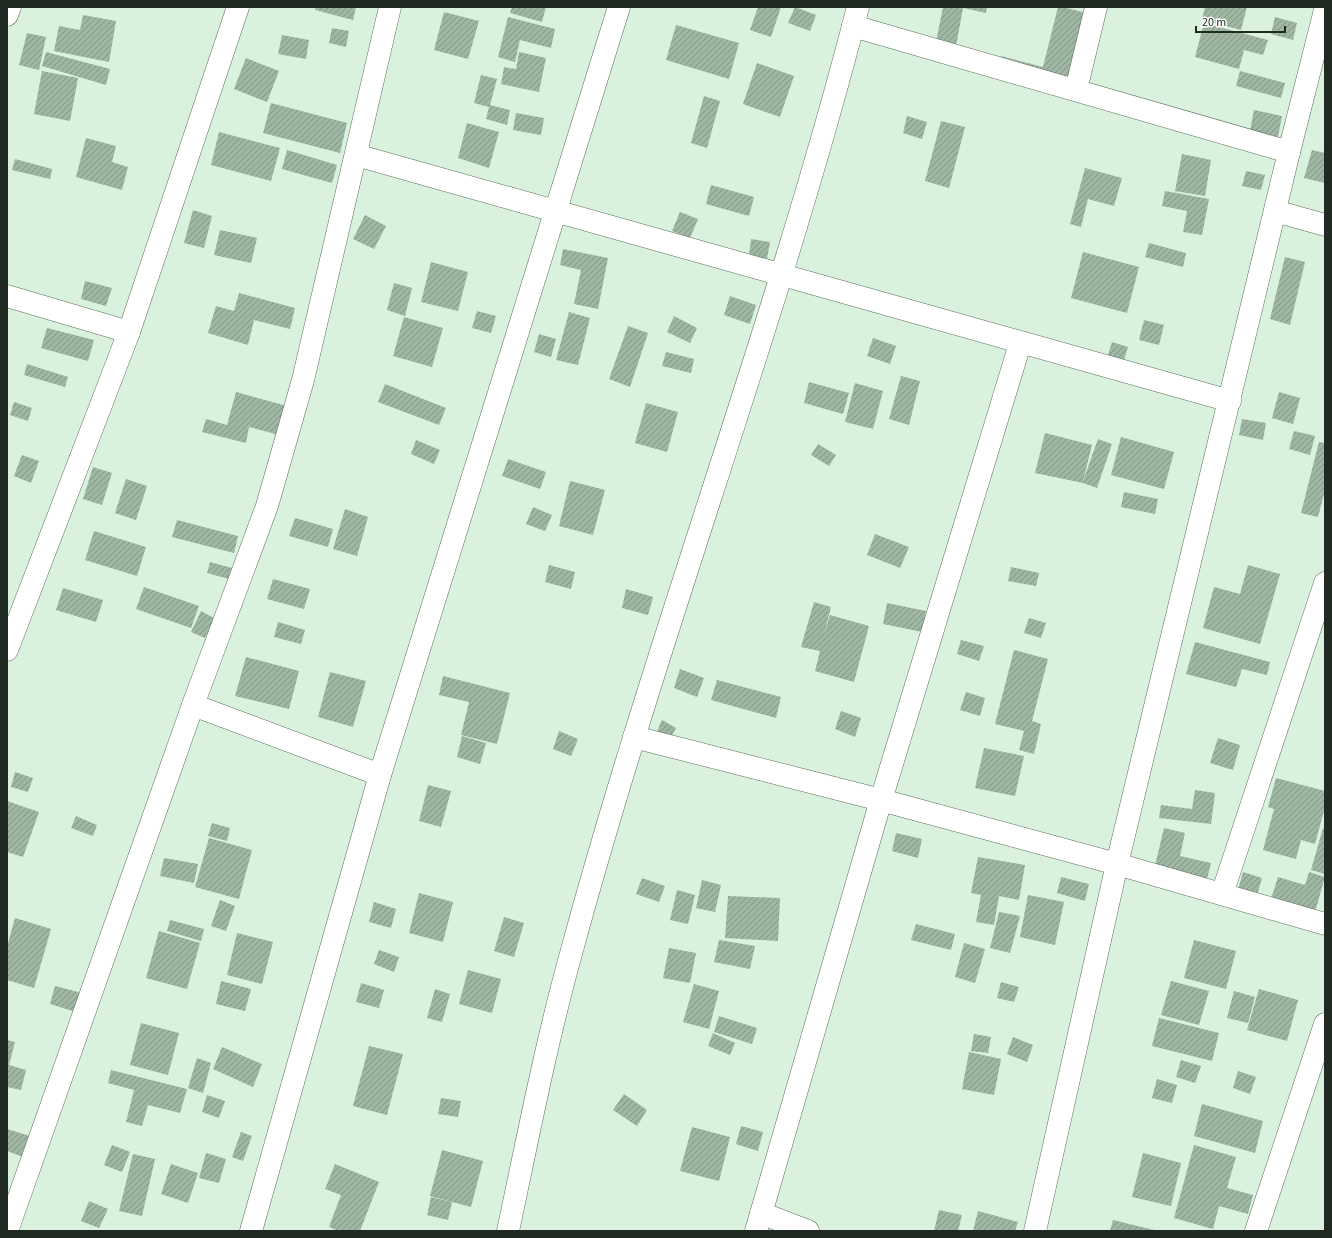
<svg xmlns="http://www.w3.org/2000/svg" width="1332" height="1238" viewBox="0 0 1332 1238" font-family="'Source Sans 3',sans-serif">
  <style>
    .building { fill: url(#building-hatch) }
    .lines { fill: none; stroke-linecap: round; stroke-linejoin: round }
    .minor-casing { stroke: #596e5c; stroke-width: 23 }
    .minor { stroke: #fff; stroke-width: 22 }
  </style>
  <defs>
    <pattern id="building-hatch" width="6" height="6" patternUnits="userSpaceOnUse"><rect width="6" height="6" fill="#9fb7a2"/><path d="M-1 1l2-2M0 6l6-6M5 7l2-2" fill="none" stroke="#819584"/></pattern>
  </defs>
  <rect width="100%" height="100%" fill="#daf2dd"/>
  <g class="building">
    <polygon points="316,7 356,7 353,20 315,10"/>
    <polygon points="512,7 546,7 542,22 510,13"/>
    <polygon points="758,7 781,7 771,37 750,30"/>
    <polygon points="795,7 816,15 810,31 788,23"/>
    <polygon points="943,7 987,7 986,13 963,8 956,46 936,42"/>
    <polygon points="1058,7 1063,7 1086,13 1067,87 998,69 1001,56 1043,67"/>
    <polygon points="1205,7 1247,7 1241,30 1202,20"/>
    <polygon points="444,12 479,21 468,59 434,50"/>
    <polygon points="83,15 116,21 109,62 54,51 59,26 80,30"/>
    <polygon points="508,17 555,29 551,48 520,40 515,62 498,57"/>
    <polygon points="1275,17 1297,23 1293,40 1271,34"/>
    <polygon points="1204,23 1268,40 1263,55 1244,50 1239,69 1195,57"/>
    <polygon points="676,25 739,43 729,79 666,60"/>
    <polygon points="332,28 349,31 346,47 329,43"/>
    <polygon points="27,33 46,37 39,70 19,65"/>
    <polygon points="282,35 309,40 306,59 278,54"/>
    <polygon points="46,52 110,69 106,85 42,66"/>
    <polygon points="519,52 546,58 539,92 501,84 504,67 516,69"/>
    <polygon points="246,58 279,71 267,102 234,89"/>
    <polygon points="757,63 794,76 780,117 743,104"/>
    <polygon points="42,71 78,78 70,121 34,114"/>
    <polygon points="1240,71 1285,83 1281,98 1236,86"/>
    <polygon points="481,75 497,79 490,105 510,110 507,125 486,119 489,107 474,103"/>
    <polygon points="704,96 720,101 707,148 691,143"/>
    <polygon points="271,103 347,123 340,153 263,133"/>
    <polygon points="1254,110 1282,116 1276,147 1248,142"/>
    <polygon points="516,113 544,118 541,135 513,130"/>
    <polygon points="907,116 927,122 922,139 903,133"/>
    <polygon points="941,121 965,127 949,188 925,181"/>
    <polygon points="467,123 499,132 489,168 458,158"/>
    <polygon points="219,132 280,148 271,181 211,165"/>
    <polygon points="86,138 116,146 112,162 128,167 122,190 76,177"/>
    <polygon points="287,150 337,165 332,183 282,169"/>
    <polygon points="1312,150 1325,153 1325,183 1304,178"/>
    <polygon points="1182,154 1211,160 1205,196 1175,191"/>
    <polygon points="15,159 52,169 50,179 12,170"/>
    <polygon points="1085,168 1122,178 1114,206 1088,199 1081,227 1070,224"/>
    <polygon points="1246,171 1265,175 1261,190 1242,186"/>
    <polygon points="711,185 754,197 749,216 706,204"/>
    <polygon points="1165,191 1209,199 1202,235 1183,232 1187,211 1162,206"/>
    <polygon points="193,210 212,216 204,248 184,243"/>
    <polygon points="680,212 698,219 690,238 672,231"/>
    <polygon points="365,215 386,226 374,249 353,239"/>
    <polygon points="220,230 257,238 251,263 214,255"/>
    <polygon points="751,239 770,242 767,259 749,256"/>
    <polygon points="1149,243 1186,253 1183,267 1145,257"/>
    <polygon points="563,249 608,258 598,309 574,304 581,270 560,265"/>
    <polygon points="1083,252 1139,267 1127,313 1071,298"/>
    <polygon points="1285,257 1305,262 1290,325 1270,319"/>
    <polygon points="431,262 468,272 458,311 421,302"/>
    <polygon points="85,281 112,288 106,306 81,299"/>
    <polygon points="394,283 412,288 405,316 387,310"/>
    <polygon points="239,293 295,308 290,329 254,320 248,345 208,333 216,306 234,311"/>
    <polygon points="730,296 756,305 750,324 724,315"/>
    <polygon points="477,311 496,316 491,333 472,328"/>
    <polygon points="569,312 590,318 578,365 556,360"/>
    <polygon points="674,316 697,328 690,343 667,332"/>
    <polygon points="404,317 443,328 432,367 393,356"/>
    <polygon points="1144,320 1164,325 1159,345 1139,340"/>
    <polygon points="628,326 648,333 630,387 609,379"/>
    <polygon points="47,328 94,340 88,361 41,348"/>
    <polygon points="539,334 556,339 551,357 534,352"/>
    <polygon points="873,338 896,346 890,364 867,356"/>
    <polygon points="1112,342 1128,347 1122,366 1106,361"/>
    <polygon points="666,352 694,359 691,373 662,366"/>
    <polygon points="27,364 68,377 65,387 24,375"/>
    <polygon points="901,376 920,381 909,425 889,419"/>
    <polygon points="809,382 849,393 843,414 804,403"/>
    <polygon points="855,383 883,391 873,429 845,422"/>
    <polygon points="385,384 446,408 439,425 378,402"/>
    <polygon points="236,392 287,406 279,435 249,427 246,443 202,432 206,419 227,425"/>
    <polygon points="1279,392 1300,398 1293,424 1272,418"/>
    <polygon points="14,402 32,408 28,421 10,415"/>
    <polygon points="646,403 678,412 667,452 635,443"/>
    <polygon points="1242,419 1266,423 1263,440 1239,435"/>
    <polygon points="1294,431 1315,436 1310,455 1289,449"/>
    <polygon points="1045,433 1092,445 1083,481 1098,439 1112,444 1097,488 1083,483 1035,473"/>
    <polygon points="1121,437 1174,452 1164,489 1111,475"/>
    <polygon points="416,440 440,450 434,464 411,454"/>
    <polygon points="1319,442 1325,443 1325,490 1318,517 1301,513"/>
    <polygon points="818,444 836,455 829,466 811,455"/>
    <polygon points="22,455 39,461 31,483 14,476"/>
    <polygon points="508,459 546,472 540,489 502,476"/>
    <polygon points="93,467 112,473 102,505 83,499"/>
    <polygon points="126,479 147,486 136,520 115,513"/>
    <polygon points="570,481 605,490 593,535 559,526"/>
    <polygon points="1124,492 1158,499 1155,514 1121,507"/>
    <polygon points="533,507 552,515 545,531 526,524"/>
    <polygon points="345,509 368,517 357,556 333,549"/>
    <polygon points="295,518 333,529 328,547 289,536"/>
    <polygon points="177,520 238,536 234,553 172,537"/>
    <polygon points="94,531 146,547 137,576 85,560"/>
    <polygon points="875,534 909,547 900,568 867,555"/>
    <polygon points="210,562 232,568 229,579 207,573"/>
    <polygon points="549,565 575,572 571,589 545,582"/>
    <polygon points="1248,565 1280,574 1260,644 1203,628 1214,587 1240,594"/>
    <polygon points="1011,567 1039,573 1036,586 1008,581"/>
    <polygon points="273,579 310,589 304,609 267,599"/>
    <polygon points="144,587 199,606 191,628 136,609"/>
    <polygon points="63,588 103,600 96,622 56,610"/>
    <polygon points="626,589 653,597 648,615 622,608"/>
    <polygon points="814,602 831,607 824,635 830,615 869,626 854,682 815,671 820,651 801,647"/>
    <polygon points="887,603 926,611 922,632 883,624"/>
    <polygon points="201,611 214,618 205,638 191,632"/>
    <polygon points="1029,618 1046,623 1041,638 1024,633"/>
    <polygon points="278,622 305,630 301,644 274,637"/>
    <polygon points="961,640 984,646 979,661 957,654"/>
    <polygon points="1195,642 1270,662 1267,675 1242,669 1236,687 1186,674"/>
    <polygon points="1014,650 1048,659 1032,721 1041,724 1034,754 1019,750 1024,731 995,724"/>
    <polygon points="246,657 299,671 289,709 235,696"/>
    <polygon points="680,669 704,678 697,697 674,688"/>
    <polygon points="330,672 366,681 353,727 318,717"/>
    <polygon points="443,676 510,693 497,744 461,735 469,702 439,695"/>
    <polygon points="717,680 781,697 776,718 711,700"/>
    <polygon points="966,692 985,698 980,716 960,710"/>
    <polygon points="841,711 861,718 855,737 835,729"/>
    <polygon points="662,720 676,728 668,743 655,736"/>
    <polygon points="559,731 578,739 571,756 553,749"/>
    <polygon points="462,736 486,743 480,764 457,757"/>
    <polygon points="1218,738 1240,745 1233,770 1210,763"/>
    <polygon points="984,748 1024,756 1015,796 975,788"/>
    <polygon points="15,772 33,778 28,792 11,787"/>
    <polygon points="1276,778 1325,791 1325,807 1315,844 1301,840 1296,859 1263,850 1274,809 1268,807"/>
    <polygon points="428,785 451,791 441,827 419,821"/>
    <polygon points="1195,790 1215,793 1211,824 1159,818 1161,805 1192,809"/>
    <polygon points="7,801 39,812 23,857 7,852"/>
    <polygon points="76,816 97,825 93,836 71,828"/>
    <polygon points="212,823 230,828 227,841 208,836"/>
    <polygon points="1164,828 1185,833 1180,856 1211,863 1207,879 1155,866"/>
    <polygon points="1323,828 1325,829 1325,874 1311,870"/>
    <polygon points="896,833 922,839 918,858 892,851"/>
    <polygon points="209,838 252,850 239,899 195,887"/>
    <polygon points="978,857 1025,865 1019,900 999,896 994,925 976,922 981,895 971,893"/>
    <polygon points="164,858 198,864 194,883 160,876"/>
    <polygon points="1243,872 1262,878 1257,895 1238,890"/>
    <polygon points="1309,872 1325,877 1315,912 1271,899 1278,877 1305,885"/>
    <polygon points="1061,877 1089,884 1085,901 1057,893"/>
    <polygon points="642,878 665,886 659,902 636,894"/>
    <polygon points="702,880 721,885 715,912 696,908"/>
    <polygon points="677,890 695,895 688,924 670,920"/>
    <polygon points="419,893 453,902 443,942 409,933"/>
    <polygon points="1028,895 1064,902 1055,945 1020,937"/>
    <polygon points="728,896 780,898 778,941 725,938"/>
    <polygon points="220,900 235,906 226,931 211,926"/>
    <polygon points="374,902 396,909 391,928 369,922"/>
    <polygon points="999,912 1020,916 1010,953 990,948"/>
    <polygon points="504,917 524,923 514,957 494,951"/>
    <polygon points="15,918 51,929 34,988 7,980 7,947"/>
    <polygon points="170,920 204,929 201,941 167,931"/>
    <polygon points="916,924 955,934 951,950 911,940"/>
    <polygon points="159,931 200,943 187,989 146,978"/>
    <polygon points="237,933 273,942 262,984 227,975"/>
    <polygon points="719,940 755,946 750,969 714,962"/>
    <polygon points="1194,940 1236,951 1226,989 1184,978"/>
    <polygon points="964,943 985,949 975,983 955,977"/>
    <polygon points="669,948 696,953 690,983 663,978"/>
    <polygon points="379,950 399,957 394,972 374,964"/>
    <polygon points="468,970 501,979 492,1013 459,1004"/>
    <polygon points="221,981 251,989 245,1011 216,1004"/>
    <polygon points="1171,981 1209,991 1199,1025 1161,1015"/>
    <polygon points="1001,982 1019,987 1014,1002 997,998"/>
    <polygon points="361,983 384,990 379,1008 356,1002"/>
    <polygon points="694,984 719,991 709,1029 683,1022"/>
    <polygon points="55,986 82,993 76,1012 50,1004"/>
    <polygon points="435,989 450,994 442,1022 427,1018"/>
    <polygon points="1259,989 1298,1000 1287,1041 1247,1030"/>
    <polygon points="1234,991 1255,997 1248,1023 1227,1018"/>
    <polygon points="719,1016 757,1028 752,1044 714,1032"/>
    <polygon points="1159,1018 1219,1033 1212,1061 1152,1046"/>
    <polygon points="141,1023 179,1033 168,1075 130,1065"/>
    <polygon points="713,1033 735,1043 730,1055 708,1046"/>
    <polygon points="974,1034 991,1037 988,1053 971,1051"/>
    <polygon points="1013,1037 1033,1045 1027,1062 1007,1054"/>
    <polygon points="7,1040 15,1042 9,1065 26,1070 21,1090 7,1087"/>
    <polygon points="369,1046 403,1054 387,1115 353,1106"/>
    <polygon points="222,1047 262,1064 253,1087 213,1069"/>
    <polygon points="969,1052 1001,1059 994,1095 962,1089"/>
    <polygon points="197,1058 211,1063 203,1093 188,1088"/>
    <polygon points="1181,1060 1201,1066 1195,1083 1176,1077"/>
    <polygon points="111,1070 187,1089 180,1113 148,1105 142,1126 126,1122 134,1090 108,1083"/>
    <polygon points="1238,1071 1256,1077 1250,1094 1233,1088"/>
    <polygon points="1157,1079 1177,1085 1172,1103 1152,1098"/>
    <polygon points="624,1094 647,1110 637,1126 613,1110"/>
    <polygon points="207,1095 225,1101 219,1118 202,1112"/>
    <polygon points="441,1098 461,1101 458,1117 438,1114"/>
    <polygon points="1202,1104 1263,1121 1255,1153 1194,1136"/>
    <polygon points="741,1126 763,1132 758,1151 736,1144"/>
    <polygon points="692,1127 730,1137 719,1181 680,1171"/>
    <polygon points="7,1129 30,1136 23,1157 7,1151"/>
    <polygon points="241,1132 252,1136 243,1161 232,1157"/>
    <polygon points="112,1145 130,1152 122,1172 104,1165"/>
    <polygon points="1194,1145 1236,1157 1227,1188 1253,1195 1248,1214 1219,1206 1213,1229 1174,1218"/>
    <polygon points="442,1150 483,1161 471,1207 430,1196"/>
    <polygon points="206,1153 226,1159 219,1183 199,1178"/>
    <polygon points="1143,1153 1181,1163 1171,1206 1132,1197"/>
    <polygon points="133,1154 155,1159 142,1216 119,1211"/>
    <polygon points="171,1164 198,1173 188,1203 161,1194"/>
    <polygon points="335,1164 379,1182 360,1231 338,1231 329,1227 341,1195 325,1189"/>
    <polygon points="431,1197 452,1202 448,1220 427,1215"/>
    <polygon points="89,1201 108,1209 99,1228 81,1221"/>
    <polygon points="939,1210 962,1215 958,1231 934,1231"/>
    <polygon points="978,1211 1018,1222 1015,1231 973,1231"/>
    <polygon points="1113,1220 1154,1230 1154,1231 1110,1231"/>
  </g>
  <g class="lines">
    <defs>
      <g id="minor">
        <polyline points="7,15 10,7"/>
        <polyline points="853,26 1289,152"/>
        <polyline points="1076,90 1096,7"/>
        <path d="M356 155C648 235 938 321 1230 401"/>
        <polyline points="1275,211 1325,225"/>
        <polyline points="7,296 129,332"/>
        <polyline points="7,650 129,332 238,7"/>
        <polyline points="193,705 380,775"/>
        <polyline points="634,737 881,800 1117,864 1325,924"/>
        <polyline points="1222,894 1325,583"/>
        <polyline points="761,1213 808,1231"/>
        <polyline points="7,1231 193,705 267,506 303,380 390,7"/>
        <polyline points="251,1231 380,775 619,7"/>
        <path d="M508 1231C528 1137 546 1043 572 950 658 633 776 325 858 7"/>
        <polyline points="756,1231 881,800 1020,344"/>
        <polyline points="1035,1231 1117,864 1289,152 1325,10"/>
        <polyline points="1256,1231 1325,1024"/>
      </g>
    </defs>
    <use href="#minor" class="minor-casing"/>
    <use href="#minor" class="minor"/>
  </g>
  <rect width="1332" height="1238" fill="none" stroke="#212a22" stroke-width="16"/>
  <path d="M1196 26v6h89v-6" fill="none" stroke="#212a22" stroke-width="2"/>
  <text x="1202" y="26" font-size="12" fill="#212a22" stroke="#ffffff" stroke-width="3" paint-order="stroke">20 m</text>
</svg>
